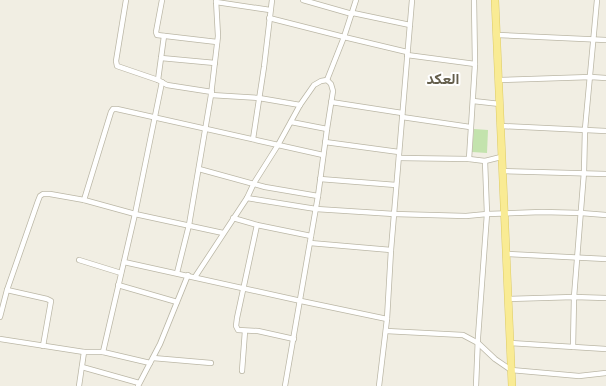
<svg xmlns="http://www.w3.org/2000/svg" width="606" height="386" viewBox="0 0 606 386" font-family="'Source Sans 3',Vazirmatn,sans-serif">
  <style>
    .green { fill: #c3e3ad }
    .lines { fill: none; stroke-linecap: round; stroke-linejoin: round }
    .minor-casing { stroke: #bbb7a6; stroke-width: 6 }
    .primary-casing { stroke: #ddcb65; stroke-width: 8 }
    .minor { stroke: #fff; stroke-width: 4.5 }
    .primary { stroke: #f9eb94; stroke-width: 7 }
    .labels { text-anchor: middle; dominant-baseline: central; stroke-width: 4; stroke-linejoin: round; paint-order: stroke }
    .district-label { font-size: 15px; font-weight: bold; fill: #645e4b; stroke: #fff }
  </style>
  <rect width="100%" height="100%" fill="#f1eee3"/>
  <polygon class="green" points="474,129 488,130 487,153 472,152"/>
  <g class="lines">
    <defs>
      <g id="minor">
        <polyline points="126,0 116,61 117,66 158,80 167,85 212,92"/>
        <polyline points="162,0 156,32 157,35 217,42"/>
        <polyline points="303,0 352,14"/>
        <polyline points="216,2 270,10"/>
        <polyline points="353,13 410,25"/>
        <polyline points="269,18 344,37 407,52"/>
        <polyline points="497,35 606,40"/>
        <polyline points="407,55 475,64"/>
        <polyline points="161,58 215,63"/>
        <polyline points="158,80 164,36"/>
        <polyline points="327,80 344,37 356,0"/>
        <polyline points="499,80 591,77 606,78"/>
        <polyline points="211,95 259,98 300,105"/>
        <polyline points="473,101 500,104"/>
        <polyline points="331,102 402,113"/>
        <polyline points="402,117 470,127"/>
        <polyline points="291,122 327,129"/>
        <polyline points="501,126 606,131"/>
        <polyline points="253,139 264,67 272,0"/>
        <polyline points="325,142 399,152"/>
        <polyline points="399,158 469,159 485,161 501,157"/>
        <polyline points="469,159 475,64 474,0"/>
        <polyline points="199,169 265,187 318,196"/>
        <polyline points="502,171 606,174"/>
        <polyline points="320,179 396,185"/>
        <polyline points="247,198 316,209 394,214 466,216 487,214 542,212 581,213 606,215"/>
        <polyline points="84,200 111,112 113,109 117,109 323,155"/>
        <polyline points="233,218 257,225 311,236"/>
        <polyline points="257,225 237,318 236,326 238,330 258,331 294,339"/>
        <polyline points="310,243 391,250"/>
        <polyline points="506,254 606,259"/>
        <polyline points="79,260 121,273"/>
        <polyline points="124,262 301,301 387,319"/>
        <polyline points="177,273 189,225 211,95 218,36 216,0"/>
        <polyline points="195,277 247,198 254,183 278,145 300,105 314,85 321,81 327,80"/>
        <polyline points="118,285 177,302"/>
        <polyline points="7,290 47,299 51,301 43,346"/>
        <polyline points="508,299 574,297 606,298"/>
        <polyline points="0,317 7,290 38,201 40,196 43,194 50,194 84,200 135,214 223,233"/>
        <polyline points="386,331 463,335 478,343 495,359 511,370 579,376 606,373"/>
        <polyline points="0,339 84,352 103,352 150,363"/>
        <polyline points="510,343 606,349"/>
        <polyline points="573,347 574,297 584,172 585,129 597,0"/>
        <polyline points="103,352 135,214 162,82"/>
        <polyline points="153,358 211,363"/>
        <polyline points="82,367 139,383"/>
        <polyline points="242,371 245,331"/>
        <polyline points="79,386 84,352"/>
        <polyline points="138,386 160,344 188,275"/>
        <polyline points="285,386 318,196 327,129 333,91 331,84 327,80"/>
        <polyline points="379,386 387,319 391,250 412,0"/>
        <polyline points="476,386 478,337 487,214 485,161"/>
      </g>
      <polyline id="primary" points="495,0 512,386"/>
    </defs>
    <use href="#minor" class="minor-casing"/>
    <use href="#primary" class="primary-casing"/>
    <use href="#minor" class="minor"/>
    <use href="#primary" class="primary"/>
  </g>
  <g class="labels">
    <g class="district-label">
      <text x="443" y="79">العكد</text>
    </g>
  </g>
</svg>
